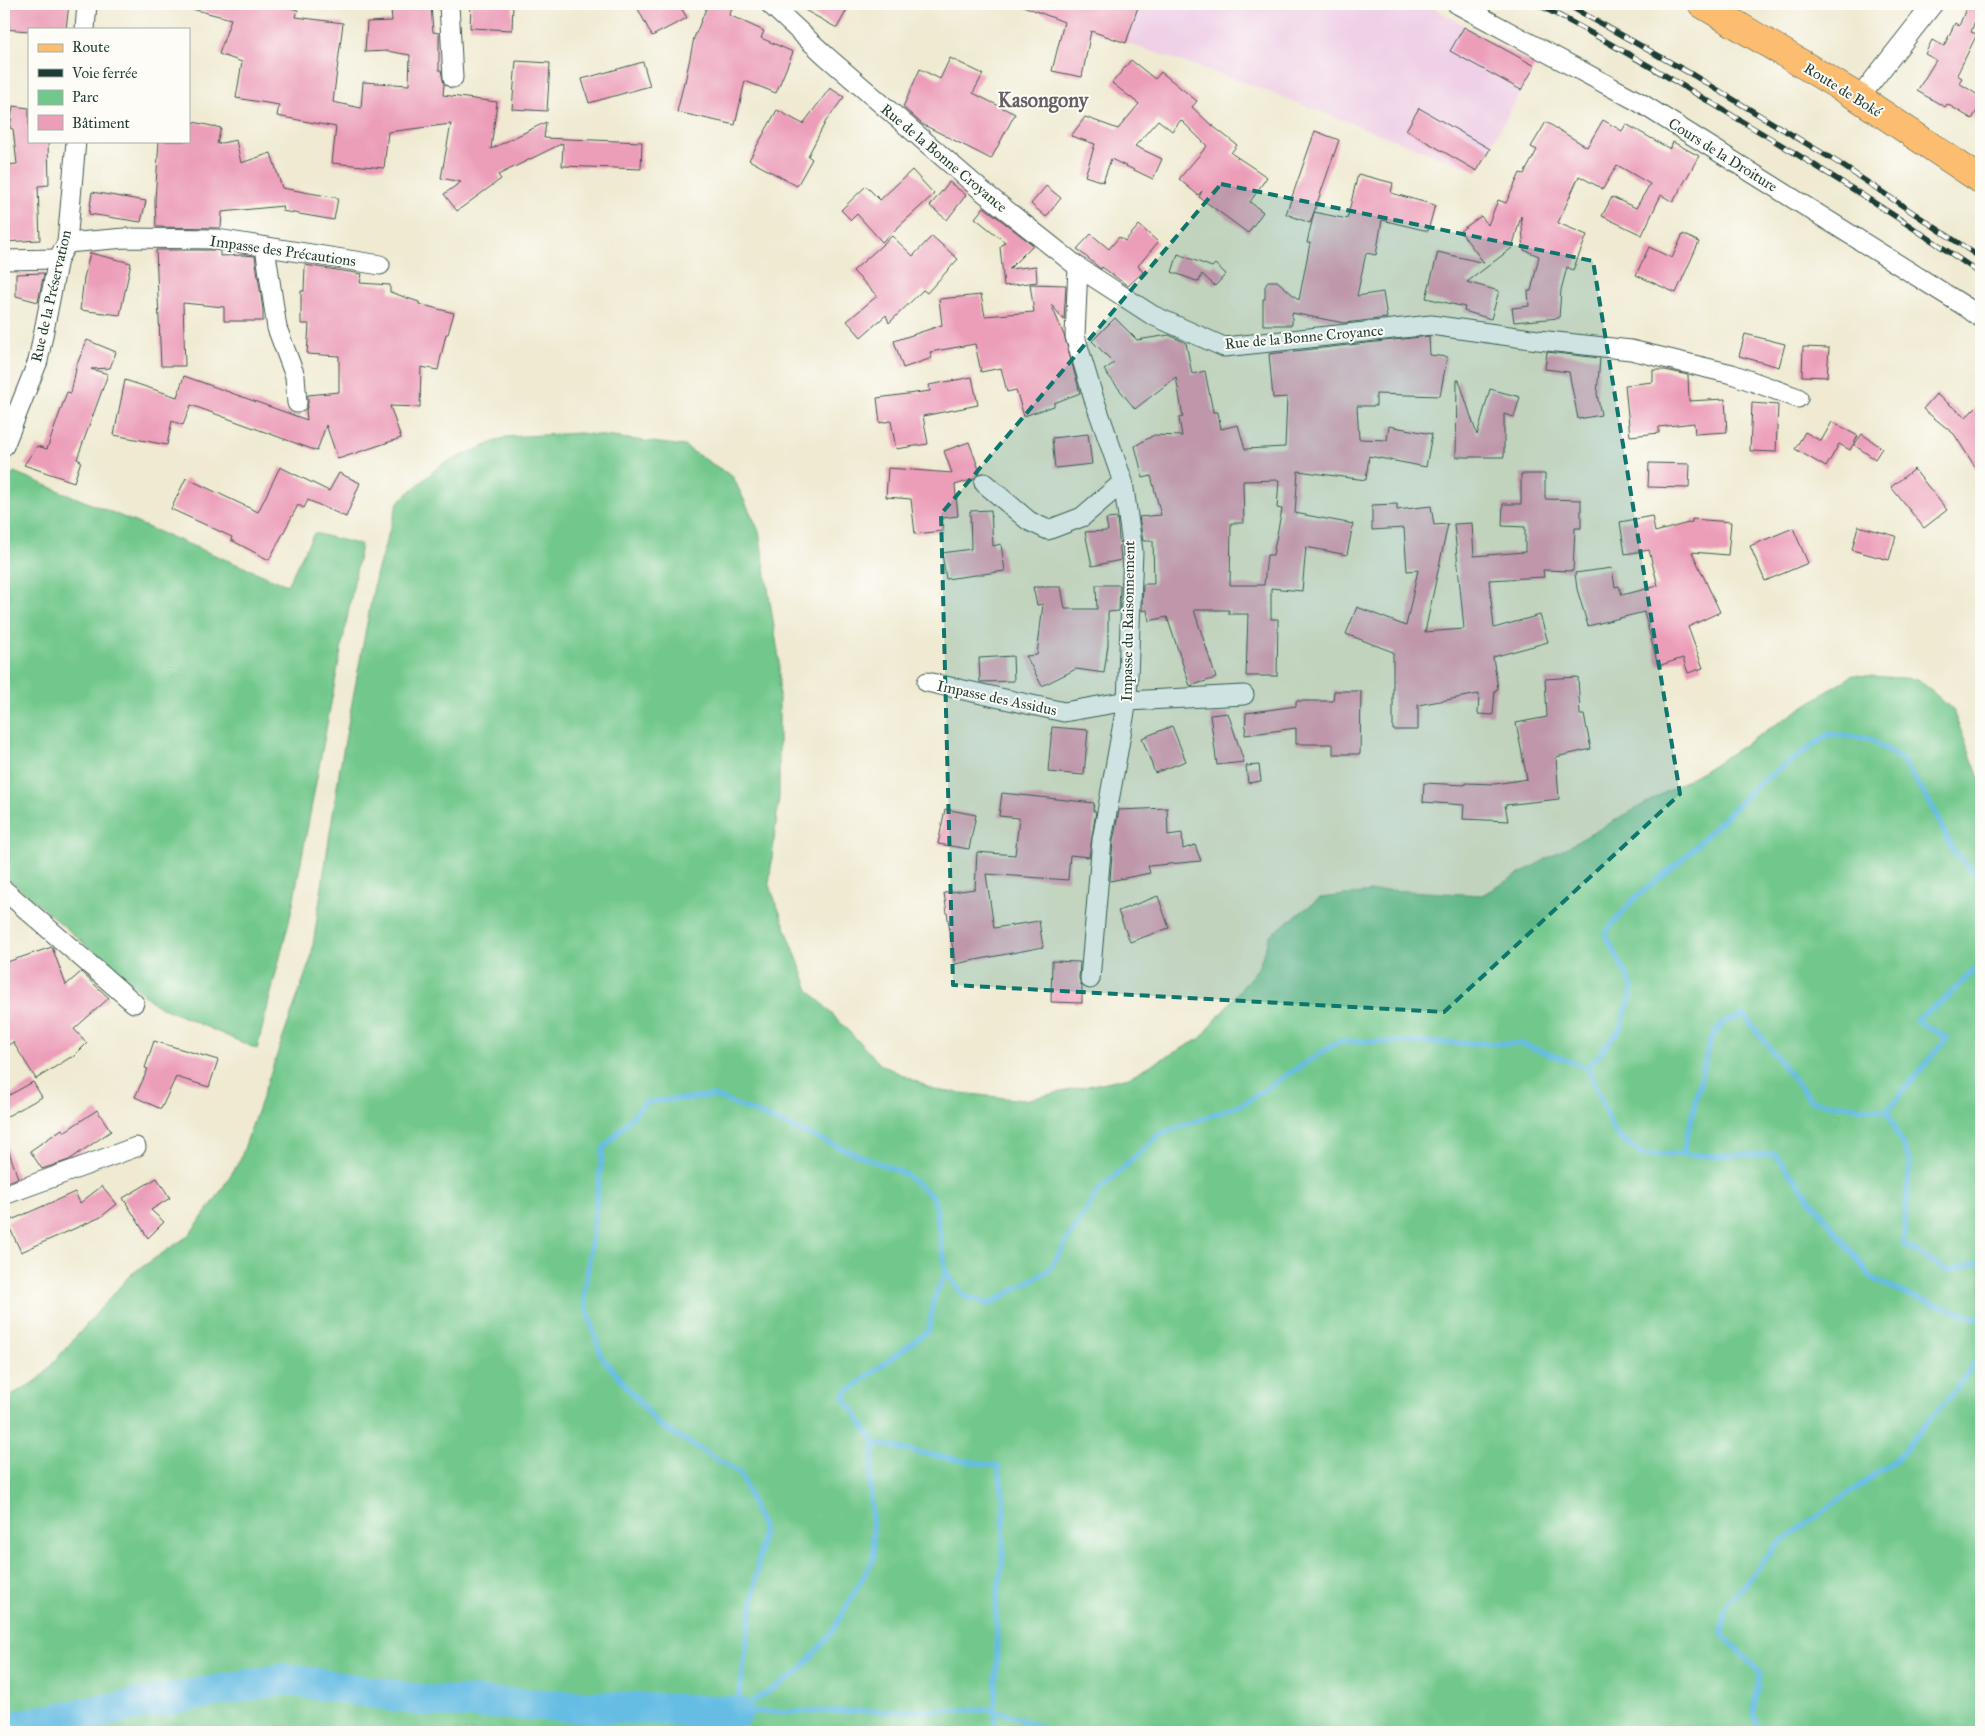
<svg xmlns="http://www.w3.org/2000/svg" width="1985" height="1736" viewBox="0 0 1985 1736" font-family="'IM FELL Great Primer',serif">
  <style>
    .built { fill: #efd0e6 }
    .green { fill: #72c88c; stroke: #488260 }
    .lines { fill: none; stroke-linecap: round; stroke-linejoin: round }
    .stream { stroke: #66bde3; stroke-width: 5.5 }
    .river { stroke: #66bde3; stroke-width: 32 }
    .building { fill: #ec9eb9; fill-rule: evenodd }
    .street-casing { stroke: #3e574c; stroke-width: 21 }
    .primary-casing { stroke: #3e574c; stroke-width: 29 }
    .street { stroke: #fff; stroke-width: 19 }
    .primary { stroke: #fcbd6f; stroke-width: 28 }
    .rail-casing { stroke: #1f3d34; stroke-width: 5.5 }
    .rail { stroke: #fdfcf7; stroke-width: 4; stroke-dasharray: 11; stroke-linecap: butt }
    .marked { fill: #0f766e; fill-opacity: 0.2; stroke: #0f766e; stroke-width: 4; stroke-dasharray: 10 6; stroke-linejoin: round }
    .labels { text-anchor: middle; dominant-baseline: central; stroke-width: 4; stroke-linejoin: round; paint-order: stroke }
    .street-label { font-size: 15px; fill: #1f3d34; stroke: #fdfcf7 }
    .district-label { font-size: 20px; font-weight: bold; fill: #675f63; stroke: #fdfcf7 }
  </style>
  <rect width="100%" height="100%" fill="#fdfcf7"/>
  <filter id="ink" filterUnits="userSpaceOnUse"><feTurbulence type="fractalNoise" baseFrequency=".02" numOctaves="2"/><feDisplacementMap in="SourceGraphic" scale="10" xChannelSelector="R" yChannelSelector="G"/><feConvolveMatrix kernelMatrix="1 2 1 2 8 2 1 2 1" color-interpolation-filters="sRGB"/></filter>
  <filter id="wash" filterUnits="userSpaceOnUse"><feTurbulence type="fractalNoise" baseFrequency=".0096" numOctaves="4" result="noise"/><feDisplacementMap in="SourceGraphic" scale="20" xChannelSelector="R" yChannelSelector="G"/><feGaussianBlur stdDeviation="1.12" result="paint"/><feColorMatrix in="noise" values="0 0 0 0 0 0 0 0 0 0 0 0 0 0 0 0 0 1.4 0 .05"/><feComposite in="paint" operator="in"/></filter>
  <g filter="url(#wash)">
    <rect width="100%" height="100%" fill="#efead1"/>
    <polygon class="built" points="1015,4 1427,4 1535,66 1477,171 1243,82 1126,43"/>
    <g class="green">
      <polygon points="580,433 684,446 733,477 759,531 779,659 779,797 769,884 809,990 880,1064 934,1090 1024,1100 1129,1077 1201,1038 1258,968 1270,935 1320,898 1388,890 1482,895 1710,767 1853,675 1918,679 1953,710 1981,783 1981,1732 4,1732 4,1399 38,1380 130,1275 188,1236 215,1200 240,1160 311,958 340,767 376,575 398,502 442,464 506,437"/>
      <polygon points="14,472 287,585 314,533 361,545 292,909 257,1049 156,1005 4,875 4,484"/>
    </g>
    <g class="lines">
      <g class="stream">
        <polyline points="1588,1068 1621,1028 1633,988 1605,933 1635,898 1683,859 1756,786 1829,734 1870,739 1902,760 1932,806 1953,851 1981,879"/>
        <polyline points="1887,1111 1947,1038 1916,1020 1943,1001 1981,963"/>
        <polyline points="1683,1154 1711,1156 1775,1154 1872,1278 1903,1293 1981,1320"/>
        <polyline points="875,1443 941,1457 998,1466 1004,1500 1003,1557 996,1606 997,1649 994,1732"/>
        <polyline points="737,1712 763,1530 740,1473 658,1424 601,1356 584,1298 603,1149 646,1102 715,1096 905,1174 934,1198 946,1272 964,1296 990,1304 1049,1270 1098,1191 1160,1134 1243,1104 1339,1041 1521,1044 1588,1068 1614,1132 1643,1155 1683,1154 1710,1040 1724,1022 1744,1015 1811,1101 1887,1111 1910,1161 1903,1244 1948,1271 1981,1261"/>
        <polyline points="737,1712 797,1673 831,1634 874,1558 870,1479 875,1443 843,1395 929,1330 933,1301 946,1272"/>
        <polyline points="739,1712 996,1710 1055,1732"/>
        <polyline points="1759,1732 1753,1713 1760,1672 1723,1635 1725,1607 1780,1542 1896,1460 1968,1374 1981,1353"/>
      </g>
      <polyline class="river" points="4,1728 284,1679 428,1701 737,1712"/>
    </g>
    <g id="blocks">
      <g class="building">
        <polygon points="4,4 69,4 66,29 29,29 29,31 4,29"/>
        <polygon points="193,4 276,4 298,10 296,17 343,23 333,102 361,108 363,82 409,85 410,55 387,51 365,52 367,22 392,21 391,8 431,5 433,32 439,33 439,70 441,70 444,84 443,95 497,102 491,149 546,122 544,138 642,142 641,169 562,166 563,143 498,175 501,179 457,211 444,194 461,182 441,178 451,124 388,132 384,168 332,163 336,127 277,116 279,105 236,98 242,62 219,54 231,19 192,9"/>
        <polygon points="471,4 513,4 512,30 470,28"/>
        <polygon points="648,4 679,4 687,18 652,36 638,9"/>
        <polygon points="708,4 734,4 729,15 764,31 761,38 793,52 776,93 745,81 735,125 677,112 684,82 685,82 694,38"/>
        <polygon points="794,4 850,4 837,28"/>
        <polygon points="1018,4 1139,4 1126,43 1091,31 1082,77 1052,71 1064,22"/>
        <polygon points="1968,4 1981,4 1971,32 1977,34 1957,75 1962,78 1959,83 1981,97 1981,104 1972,119 1947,104 1945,107 1917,91 1936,60 1925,54 1932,40 1944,46 1955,23 1959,26"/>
        <polygon points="1464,27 1535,66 1521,90 1450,51"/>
        <polygon points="950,58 983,74 973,93 1015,114 991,159 922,124 903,107 920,69 940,79"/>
        <polygon points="1131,60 1155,79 1161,72 1197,101 1192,107 1209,123 1237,145 1231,153 1267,177 1250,202 1263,212 1248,233 1199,197 1202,191 1198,195 1179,179 1207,146 1181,120 1172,131 1158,120 1135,146 1162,159 1153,179 1111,159 1103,182 1085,176 1095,144 1071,136 1085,117 1118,129 1139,104 1112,83"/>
        <polygon points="516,61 550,63 547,111 512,109"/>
        <polygon points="643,62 650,86 589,103 582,79"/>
        <polygon points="830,88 844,97 826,121 808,156 812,159 797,186 749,160 777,110 803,124"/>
        <polygon points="13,106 29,108 29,141 48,141 49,185 38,186 40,240 4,242 4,165 17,164 13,129 10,128"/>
        <polygon points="1419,108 1490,149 1477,171 1406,130"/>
        <polygon points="1603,120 1622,131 1626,124 1670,149 1673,142 1699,156 1673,202 1661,195 1642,235 1602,216 1612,197 1636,208 1650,184 1617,165 1603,189 1579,176 1558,223 1587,235 1573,270 1567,267 1561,290 1559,318 1514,322 1512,308 1529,306 1528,291 1531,291 1539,256 1524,250 1521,216 1512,248 1467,282 1499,291 1491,319 1464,311 1465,307 1426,298 1438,252 1484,263 1460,231 1481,216 1488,225 1498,200 1506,203 1520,173 1524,174 1537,150 1531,147 1546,122 1587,147"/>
        <polygon points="189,121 221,128 217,144 236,140 241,163 271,153 282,188 338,198 334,220 282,211 283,206 222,212 221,228 156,227 155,200 159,141 189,141"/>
        <polygon points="1315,131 1339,140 1314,212 1347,219 1358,174 1393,183 1391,193 1435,205 1428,231 1382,220 1376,255 1366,253 1357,296 1383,292 1387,318 1344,323 1292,313 1292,325 1263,325 1263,299 1265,299 1265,287 1268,281 1277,281 1299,300 1310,243 1307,243 1314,212 1310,223 1286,214"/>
        <polygon points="912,170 934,194 882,242 857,214 851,220 841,210 866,186 880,200"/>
        <polygon points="949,182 966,195 947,220 930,206"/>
        <polygon points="1046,186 1061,198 1046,217 1031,204"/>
        <polygon points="92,192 146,201 141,222 89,214"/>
        <polygon points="984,207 1033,245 1009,269 1036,266 1037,282 1004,286 1000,247 1005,242 975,218"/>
        <polygon points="1139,225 1158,242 1138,266 1143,272 1128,286 1102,267 1101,269 1096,265 1077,249 1091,234 1109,249 1119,237 1125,241"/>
        <polygon points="1683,234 1699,242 1676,293 1636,275 1649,247 1672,258"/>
        <polygon points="892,236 913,256 932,236 958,259 927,293 923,290 889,323 886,315 861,337 847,321 877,296 853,271"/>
        <polygon points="156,250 216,250 220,251 220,256 243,255 255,256 263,310 263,321 224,321 224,307 183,303 185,366 161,366"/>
        <polygon points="90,253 131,263 120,315 80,310 84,278"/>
        <polygon points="1178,254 1212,267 1215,264 1226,274 1215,286 1202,274 1199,282 1172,272"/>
        <polygon points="305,265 362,274 360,283 390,285 390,292 419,302 419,304 454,313 448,334 446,334 438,370 421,367 420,407 390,406 401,438 338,459 326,425 317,451 191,405 183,425 172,421 167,445 114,435 125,380 177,397 184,376 307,420 306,410 308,403 308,395 339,392 339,356 307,354 309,324 301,324 301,291 304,291"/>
        <polygon points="44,273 38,302 16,296 16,274"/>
        <polygon points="1030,284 1066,285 1064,320 1051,304 1064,335 1080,393 1054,403 1054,406 1024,416 1016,390 1007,392 1001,368 981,372 975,344 930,352 932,358 903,368 894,341 942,325 939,299 981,295 985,316 1034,312"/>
        <path d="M1115 318 1137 340 1169 335 1186 343 1192 374 1205 371 1213 412H1218L1221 429 1238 425 1245 449 1285 447 1287 397 1273 398 1269 354 1429 336 1430 355 1447 357 1440 396 1376 394V406H1357L1359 439 1387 440 1389 426 1432 434 1426 467 1369 456 1366 480 1298 471 1295 513 1353 524 1347 555 1306 547 1302 591 1271 588V619H1278L1277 676H1246L1248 614H1229V610H1194L1216 678 1190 686 1167 617 1149 621 1147 610 1142 611 1143 584H1154L1153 541H1143L1139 517 1161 515 1151 476 1143 478 1135 446 1154 435 1182 436 1179 418 1183 417 1176 377 1135 409 1104 370 1114 363 1092 341ZM1279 480 1277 508 1282 509 1273 555H1267L1264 585H1230L1231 523H1244L1243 481Z"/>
        <polygon points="1745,334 1785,344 1779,367 1739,356"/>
        <polygon points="87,340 116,352 110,368 91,369 108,374 77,459 81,461 74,482 24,465 37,446 47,449 67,392 71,393 76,369 75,369"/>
        <polygon points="1803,347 1829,348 1827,377 1802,376"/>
        <polygon points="1547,352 1600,358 1597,394 1601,415 1578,419 1569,372 1545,369"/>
        <polygon points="1653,370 1665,370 1688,375 1689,401 1725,399 1727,432 1695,434 1694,423 1659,427 1659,433 1630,436 1625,385 1653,382"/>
        <polygon points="972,377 978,405 923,416 928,444 896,449 891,421 880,423 877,398 930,391 929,385"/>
        <polygon points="1457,380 1459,380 1477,435 1490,389 1520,397 1514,417 1504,414 1504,457 1456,457"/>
        <polygon points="1936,394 1966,417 1981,402 1981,476 1954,434 1923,409"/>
        <polygon points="1752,403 1778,405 1776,452 1750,451"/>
        <polygon points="1832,422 1858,436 1850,450 1839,444 1826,467 1795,449 1805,432 1821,441"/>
        <polygon points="1088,434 1092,464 1055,468 1052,438"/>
        <polygon points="1862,434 1882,448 1875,459 1854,445"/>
        <polygon points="969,442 980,472 974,479 955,485 958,516 942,518 943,531 915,534 911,499 886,497 888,468 952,473 944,451"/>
        <polygon points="1649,463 1690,464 1689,488 1648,487"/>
        <polygon points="280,467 329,491 339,473 360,483 346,517 308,500 304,508 298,505 269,560 231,540 232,537 171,509 186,478 258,512"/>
        <polygon points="1914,469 1947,510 1924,528 1891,487"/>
        <polygon points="1521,474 1545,474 1545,499 1581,500 1581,528 1575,528 1573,571 1543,570 1544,577 1489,580 1494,628 1540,615 1548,642 1493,657 1498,689 1495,690 1493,715 1478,714 1479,694 1418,705 1418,730 1393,730 1393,652 1346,634 1357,607 1406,626 1418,570 1407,571 1404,528 1372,530 1372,505 1397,504 1397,510 1431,506 1434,525 1448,524 1425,632 1464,629 1454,524 1472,523 1474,556 1525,552 1525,527 1502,526 1503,504 1521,504"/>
        <polygon points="991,510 993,546 1001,544 1005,571 946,579 942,553 971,549 970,511"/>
        <polygon points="1652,516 1655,532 1692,522 1692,519 1731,522 1728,555 1692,552 1720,612 1688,627 1703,668 1688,673 1683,658 1658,666 1644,612 1588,626 1577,589 1575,573 1612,568 1615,587 1619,586 1622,595 1658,586 1649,550 1625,554 1620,522"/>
        <polygon points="1117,518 1121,560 1092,566 1085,532 1108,531 1106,519"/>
        <polygon points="1858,526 1896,536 1889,560 1852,550"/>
        <polygon points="1793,528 1808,563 1765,581 1750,546"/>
        <polygon points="1096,585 1120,585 1119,611 1108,612 1108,645 1104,673 1076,669 1042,686 1026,656 1037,655 1043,604 1037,605 1033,587 1061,587 1065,609 1097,609"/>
        <polygon points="1013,656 1014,681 980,682 979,658"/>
        <polygon points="1578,677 1580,715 1584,715 1591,749 1556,757 1559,799 1505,805 1508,821 1463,819 1464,805 1423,802 1424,783 1465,785 1465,783 1495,784 1527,779 1516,723 1547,717 1545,679"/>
        <polygon points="1334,691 1361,691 1360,754 1333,754 1333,744 1296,744 1296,728 1245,735 1246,713 1296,706 1296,701 1333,701"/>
        <polygon points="1228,713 1244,762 1217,765 1210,715"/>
        <polygon points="1172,726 1186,761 1155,773 1142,738"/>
        <polygon points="1052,727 1088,730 1084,775 1048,772"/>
        <polygon points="1259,765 1261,781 1248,783 1246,766"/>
        <polygon points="1002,793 1094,803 1093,811 1096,811 1089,857 1070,855 1068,880 986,874 994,928 1039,921 1043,947 955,964 944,893 975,889 977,852 1015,855 1019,818 999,816"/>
        <polygon points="1167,808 1168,835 1182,833 1183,849 1195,845 1201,861 1148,866 1150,873 1110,881 1113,841 1119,810"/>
        <polygon points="945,809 976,815 969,849 938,844"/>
        <polygon points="1158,896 1169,928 1130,942 1118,911"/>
        <polygon points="52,947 66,985 81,972 109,998 74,1029 87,1043 72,1058 71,1057 36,1079 13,1042 4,1048 4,963"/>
        <polygon points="1052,961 1080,962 1079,978 1082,987 1082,1003 1051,1002"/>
        <polygon points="154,1041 218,1060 209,1087 176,1077 161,1109 135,1097 148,1069 145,1068"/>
        <polygon points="33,1082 42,1097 4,1118 4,1098"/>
        <polygon points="97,1110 111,1131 69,1160 42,1169 30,1151 62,1129 64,1132"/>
        <polygon points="4,1143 6,1143 18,1178 4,1183"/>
        <polygon points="157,1178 170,1198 151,1210 164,1222 148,1238 123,1198"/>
        <polygon points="102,1186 117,1204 101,1217 21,1252 7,1222 75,1192 80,1203"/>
      </g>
    </g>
  </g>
  <g filter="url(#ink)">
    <use href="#blocks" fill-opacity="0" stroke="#3e574c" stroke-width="1"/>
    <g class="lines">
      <defs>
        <g id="street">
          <polyline points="449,4 453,78"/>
          <polyline points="770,4 826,56 981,190 1078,267 1152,315 1224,347 1431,325 1538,340 1631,350 1732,374 1798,398"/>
          <polyline points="1457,4 1639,102 1966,307 1981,318"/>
          <polyline points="85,29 87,4"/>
          <polyline points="1859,98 1933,4"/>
          <polyline points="67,243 125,238 217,239 380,265"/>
          <polyline points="265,247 277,328 295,376 297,403"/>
          <polyline points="4,260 58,259"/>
          <polyline points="1078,267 1075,336 1093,396 1123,482 1133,551 1127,701 1102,840 1090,979"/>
          <polyline points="4,446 38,361 58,259 67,243 76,141"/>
          <polyline points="984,483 1029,521 1048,530 1082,517 1123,482"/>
          <polyline points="927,682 1064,712 1127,701 1244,695"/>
          <polyline points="4,890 134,1003"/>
          <polyline points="4,1195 136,1147"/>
        </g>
        <polyline id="primary" points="1702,4 1859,98 1981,180"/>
      </defs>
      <use href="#street" class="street-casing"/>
      <use href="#primary" class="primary-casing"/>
      <use href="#street" class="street"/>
      <use href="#primary" class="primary"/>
      <defs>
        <g id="rail">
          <path d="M1537 4C1605 39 1672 79 1738 119 1821 168 1902 219 1981 274"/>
          <polyline points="1566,4 1693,75 1837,162 1981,258"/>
        </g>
      </defs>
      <use href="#rail" class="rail-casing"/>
      <use href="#rail" class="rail"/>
    </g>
  </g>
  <path class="marked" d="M1221 184 1593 261 1680 794 1444 1012 953 985 941 514Z"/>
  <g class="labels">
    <g class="street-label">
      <text transform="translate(1843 90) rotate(32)">Route de Boké</text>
      <text transform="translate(1723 155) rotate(32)">Cours de la Droiture</text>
      <text transform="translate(944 158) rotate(40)">Rue de la Bonne Croyance</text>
      <text transform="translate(283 251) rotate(8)">Impasse des Précautions</text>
      <text transform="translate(51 296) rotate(-77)">Rue de la Préservation</text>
      <text transform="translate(1304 337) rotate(-5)">Rue de la Bonne Croyance</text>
      <text transform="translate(1128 621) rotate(-89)">Impasse du Raisonnement</text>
      <text transform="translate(997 698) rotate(12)">Impasse des Assidus</text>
    </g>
    <g class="district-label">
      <text x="1043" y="100">Kasongony</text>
    </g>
  </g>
  <rect width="1985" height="1736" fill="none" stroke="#fdfcf7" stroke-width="20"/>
  <rect x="28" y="28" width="162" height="115" fill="#fdfcf7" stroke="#a4b0a9"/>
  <rect x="38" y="44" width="25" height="8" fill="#fcbd6f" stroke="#a4b0a9"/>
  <text x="72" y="52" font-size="15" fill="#1f3d34">Route</text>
  <rect x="38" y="69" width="25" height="8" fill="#1f3d34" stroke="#a4b0a9"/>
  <text x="72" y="78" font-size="15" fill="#1f3d34">Voie ferrée</text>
  <rect x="38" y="90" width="25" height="15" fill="#72c88c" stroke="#a4b0a9"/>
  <text x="72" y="102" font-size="15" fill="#1f3d34">Parc</text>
  <rect x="38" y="115" width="25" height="15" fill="#ec9eb9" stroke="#a4b0a9"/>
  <text x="72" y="128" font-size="15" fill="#1f3d34">Bâtiment</text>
</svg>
